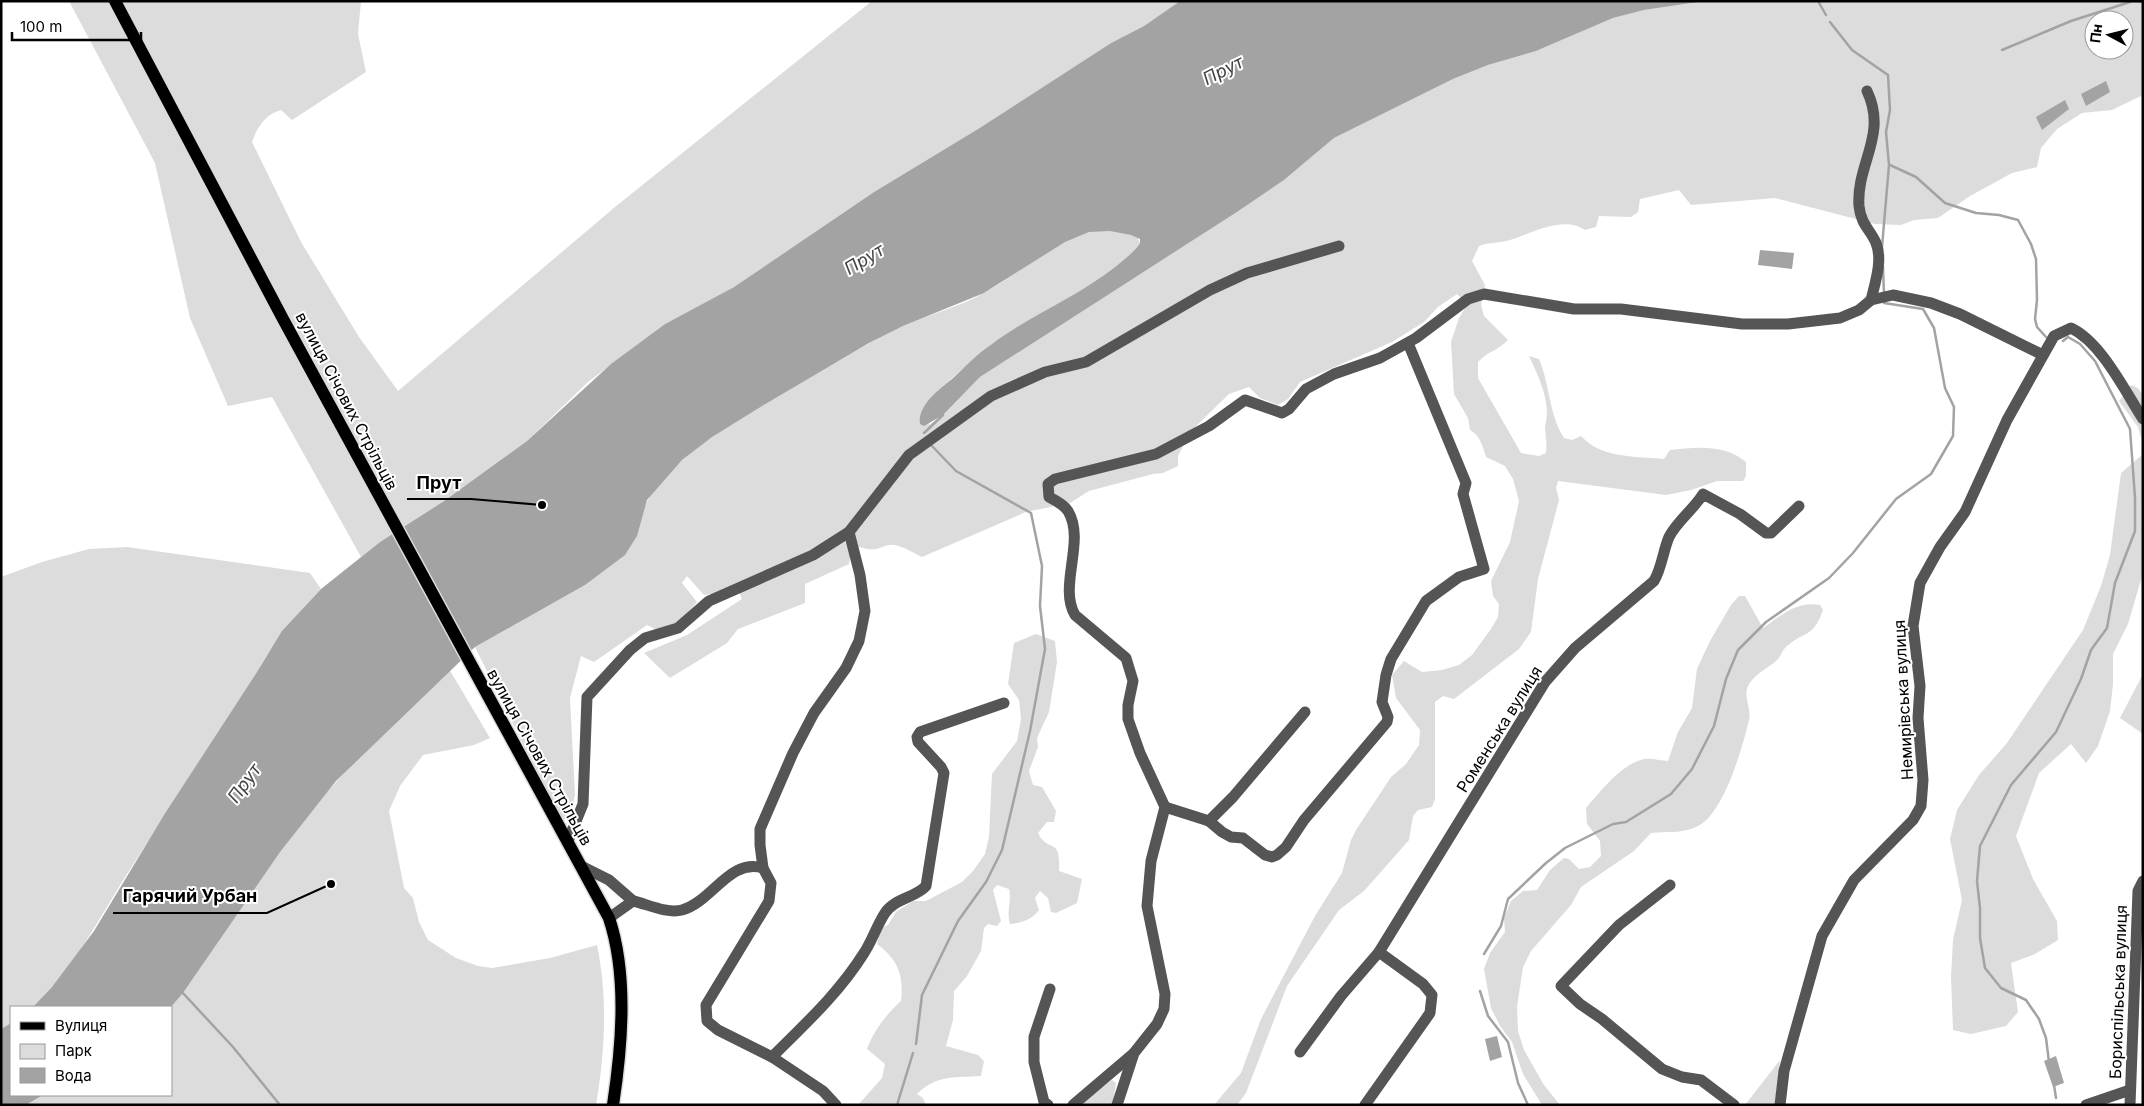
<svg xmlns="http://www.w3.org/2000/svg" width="2144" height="1106" viewBox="0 0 2144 1106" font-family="Inter,sans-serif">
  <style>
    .green { fill: #dcdcdc; fill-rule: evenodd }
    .water { fill: #a3a3a3 }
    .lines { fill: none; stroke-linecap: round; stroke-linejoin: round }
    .stream { stroke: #a3a3a3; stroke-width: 2.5 }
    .major-casing { stroke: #dbdbdb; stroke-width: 15 }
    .minor { stroke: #555; stroke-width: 11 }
    .major { stroke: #000; stroke-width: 12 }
    .labels { text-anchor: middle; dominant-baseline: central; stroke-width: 4; stroke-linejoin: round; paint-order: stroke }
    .street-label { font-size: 16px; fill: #000; stroke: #fff }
    .water-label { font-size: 18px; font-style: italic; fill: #444; stroke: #fff }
    .leader { fill: none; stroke: #000; stroke-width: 2 }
    .callout-dot { fill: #000; stroke: #fff; stroke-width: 2 }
    .callout-label { font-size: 18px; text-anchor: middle; font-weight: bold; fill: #000; stroke: #fff; stroke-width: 4; stroke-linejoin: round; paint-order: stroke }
  </style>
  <rect width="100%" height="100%" fill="#fff"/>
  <g class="green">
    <path d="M69 1H361L358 34 366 72 292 120 281 110C265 114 257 128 252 142L301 242 359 337 398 391 615 207 872 1H1180L1144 26 1111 43 978 129 874 192 734 287 665 324 588 382 527 441 444 501 380 542 361 557 272 397 228 406 190 318 155 163Z"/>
    <path d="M1705 1H2143V95L2112 110 2082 113 2057 129 2041 148 2037 167 2012 173 1970 196 1938 218 1914 220 1901 225 1875 224 1775 198 1691 205 1679 190 1640 199 1638 212 1631 217 1599 216 1596 227 1585 230C1564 215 1532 233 1510 240 1500 243 1489 242 1479 246L1472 261 1485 285 1481 305 1484 316 1508 340C1499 350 1488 351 1478 362V378L1521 453 1539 456 1546 453C1547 444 1546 438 1545 429 1545 424 1547 419 1547 413 1547 394 1537 373 1529 356L1539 359C1550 385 1549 415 1564 438L1572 440 1581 436C1602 459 1636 456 1664 459L1670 450C1696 447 1725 444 1746 462V476L1743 481H1717L1691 490 1666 495 1558 481 1556 488 1559 500 1538 579 1531 632 1519 649 1454 699 1443 696 1435 702V799L1432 807 1418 810 1413 816 1409 840 1364 891 1339 910 1287 986 1246 1093 1237 1105H1214L1241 1073 1261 1019 1315 916 1342 873 1351 840 1356 830 1391 777 1406 764 1419 745 1420 730 1396 698 1392 675 1404 661 1422 672 1442 670 1459 665 1472 655 1491 629 1498 617 1499 604 1493 596 1491 581 1510 542 1519 501 1513 479 1505 466 1486 457C1483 447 1480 435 1470 430L1468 418 1454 394 1451 342 1459 318 1467 305 1457 294 1438 307 1424 322 1392 342 1300 382 1288 399 1278 405 1260 398 1249 387 1229 394 1190 432 1178 456V466L1163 473 1153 474 1089 491 1070 503 1026 512 922 557C914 553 904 547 895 545 881 543 881 554 859 547L851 551 849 564 805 584V603L738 629 727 643 670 678 644 653 687 635 742 599 738 590 704 595 687 576 682 583 697 602 678 624 661 632 647 625 594 662 581 656 570 698 575 795 570 816 561 821 475 647 585 585 644 509C662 454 790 388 840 360 861 348 881 336 903 326 930 314 959 307 984 293 1019 274 1050 243 1088 232 1104 228 1122 232 1137 236L1140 243 1135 251 1097 281 992 344 972 361 938 390 929 425 943 415 980 377 1237 212 1284 180 1334 138 1453 79 1488 65 1536 51 1613 18 1644 10ZM2094 20H2124V50H2094Z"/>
    <polygon points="2131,385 2138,388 2143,395 2143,444 2138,427 2119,401"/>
    <polygon points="2143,454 2143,573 2128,624 2113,654 2113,684 2110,711 2098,746 2086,763 2071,744 2039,773 2016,836 2033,879 2057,921 2058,940 2035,954 2011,963 2018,1012 2006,1026 1971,1034 1953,1030 1951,977 1953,940 1962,900 1950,839 1957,810 1979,775 2007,743 2083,630 2101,586 2110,555 2121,473"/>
    <path d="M127 547 310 573 321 589C295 616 273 642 255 675 212 741 170 807 127 874 98 920 73 970 33 1007H11V1023L1 1029V577L42 562 89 549Z"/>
    <path d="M1739 596H1745L1763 628C1782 615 1796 601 1820 605L1823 610C1813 638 1806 630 1787 646 1782 650 1781 657 1776 661 1767 669 1754 674 1748 686 1743 698 1752 709 1749 720 1743 746 1723 817 1696 827 1681 834 1666 831 1651 833L1634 851 1581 887 1571 905 1531 951 1523 967 1517 1007 1518 1031 1524 1050 1544 1085 1560 1105H1542L1523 1074 1512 1042 1500 1026 1491 1008 1484 969 1490 953 1505 932 1504 918 1511 901 1523 891 1537 890 1550 870 1564 858 1569 859 1579 869 1590 867 1601 856 1600 841 1587 824 1586 808C1602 790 1620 765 1644 759 1651 758 1661 761 1668 761L1678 732 1692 708 1697 669 1710 641 1731 605Z"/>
    <path d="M1036 634 1055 641 1057 662 1049 712 1037 738 1038 747 1029 771 1033 785 1042 787 1056 811 1054 822H1047L1038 833C1048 854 1061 835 1059 871L1082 879 1077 903 1056 913 1051 912 1048 898 1040 891 1035 898 1039 910C1033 919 1021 923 1010 924 1006 911 1012 901 1009 889L997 885 993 890 1001 921 997 926 988 924 984 928 981 951 967 976 954 991 953 1020 946 1046 978 1055 984 1061 981 1076C955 1078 938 1074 917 1094L923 1098 926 1105H858L882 1078 885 1064 867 1049C874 1030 886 1015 901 1001 904 975 898 960 877 944L881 928 888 925 896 912 913 901H926L962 882 973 871 985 854 989 837 992 774 1017 741 1021 719 1019 700 1008 684 1014 643Z"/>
    <path d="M449 669 490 738 474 745 423 755 400 786 389 811 404 888 413 898 419 922 428 940 456 958 478 966 492 968 550 958 597 945C608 998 605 1052 596 1105H26L43 1095H171V1007L183 993C227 930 267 863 317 804 357 756 404 713 449 669Z"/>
    <polygon points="2143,674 2143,734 2120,718"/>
    <polygon points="1780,1060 1775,1105 1745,1105"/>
    <polygon points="1112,1080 1116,1083 1113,1105 1078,1105"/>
  </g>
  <g class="water">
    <path d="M1180 1H1705L1644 10 1613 18 1536 51 1488 65 1453 79 1334 138 1284 180 1237 212 980 377 943 415 924 426 920 424C917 406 939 389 952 379 965 367 977 354 992 344 1031 315 1077 297 1115 267 1124 259 1134 253 1140 243V239L1131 235 1110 231 1089 232 1065 242 984 293 903 326 869 343 762 406 712 437 682 460 647 500 637 536 625 555 585 585 475 647 336 781 280 852 183 993 171 1007H33L52 987 94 931 164 815 255 675 282 631 321 589 380 542 444 501 527 441 611 364 665 324 734 287 874 192 978 129 1111 43 1144 26Z"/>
    <polygon points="2106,81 2110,92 2086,106 2081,94"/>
    <polygon points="2065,100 2069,109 2042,130 2036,117"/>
    <polygon points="1760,250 1794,253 1792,269 1758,265"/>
    <polygon points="11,1023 11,1095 43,1095 26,1105 1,1105 1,1029"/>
    <polygon points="1497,1036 1502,1057 1490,1061 1485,1039"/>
    <polygon points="2056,1056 2064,1083 2053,1087 2044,1061"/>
  </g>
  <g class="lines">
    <g class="stream">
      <polyline points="1818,1 1826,15"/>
      <polyline points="2134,1 2143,2"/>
      <polyline points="1830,22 1852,50 1888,75 1890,110 1886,132 1889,165 1882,247"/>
      <polyline points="2002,50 2071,21 2133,1"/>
      <polyline points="1890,165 1916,177 1945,203 1976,213 1999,215 2018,220 2031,244 2036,259 2037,300 2035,319 2037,327 2046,337"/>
      <polyline points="1883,267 1884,294"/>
      <polyline points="924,433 943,415"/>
      <polyline points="1484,954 1501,926 1508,899 1546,863 1565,848 1613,824 1626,822 1671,794 1692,769 1714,726 1726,679 1738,650 1766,622 1829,578 1853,553 1896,499 1931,474 1953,436 1954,407 1945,388 1934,328 1923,309 1884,303 1884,299"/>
      <polyline points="181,991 233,1047 280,1105"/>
      <polyline points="1480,991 1488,1016 1508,1042 1518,1083 1528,1105"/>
      <polyline points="916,1044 922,995 958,921 986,882 1002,850 1030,731 1045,649 1040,606 1042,566 1031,513 956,471 932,446"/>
      <polyline points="2049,1062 2046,1038 2039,1019 2026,1000 2001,988 1985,968 1980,938 1980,908 1977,881 1980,846 2011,785 2056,732 2081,679 2091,650 2107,628 2115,583 2135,531 2135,498 2130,429 2095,361 2080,344 2068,337 2063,341"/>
      <polyline points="2054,1085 2056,1098"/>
      <polyline points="897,1105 913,1053"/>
    </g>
    <defs>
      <path id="major" d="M115 1 283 319 609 918C628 975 622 1046 613 1105"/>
    </defs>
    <use href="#major" class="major-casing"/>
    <g class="minor">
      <path d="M1867 91C1888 135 1856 164 1859 206 1861 225 1870 229 1876 243 1883 260 1875 283 1871 300"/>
      <polyline points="1165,807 1209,821 1233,797 1305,712"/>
      <polyline points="1209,821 1222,832 1231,837 1243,838 1265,855 1272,857 1277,855 1286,847 1304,820 1387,722 1388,717 1382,702 1386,675 1391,659 1426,601 1459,577 1484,569 1463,494 1466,483 1408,343"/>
      <polyline points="568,841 583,804 587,697 630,650 645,638 678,628 709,601 813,555 849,532 909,455 991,396 1045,372 1086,362 1210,290 1247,273 1339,246"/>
      <polyline points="583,867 609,880 633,901"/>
      <polyline points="1670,885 1619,925 1561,986 1580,1004 1602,1019 1662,1069 1682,1077 1701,1080 1734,1105"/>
      <path d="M609 918 633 901C647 904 667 914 682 910 713 901 729 858 763 868"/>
      <path d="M1300 1052 1341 996 1379 952 1545 682 1575 648 1654 581C1662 567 1663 551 1669 537 1677 521 1694 509 1703 494L1740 514 1766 533H1771L1799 506"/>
      <path d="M772 1057C805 1024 839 993 864 953 872 941 877 925 885 913 895 898 915 898 926 886L944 773 941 767 918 742 917 737 920 732 1004 703"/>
      <polyline points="836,1105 823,1091 772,1057 718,1030 707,1021 706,1005 769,901 771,883 763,868 760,845 760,829 793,753 814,713 846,668 859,641 865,611 860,575 849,532"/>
      <polyline points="1048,1105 1044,1102 1034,1062 1034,1037 1050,989"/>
      <polyline points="1073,1105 1133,1054"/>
      <path d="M1117 1105 1134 1053 1157 1024 1164 1009 1165 994 1147 906 1151 861 1165 807 1140 753 1128 719V705L1133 681 1126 658 1075 615C1058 586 1086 541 1068 511 1064 505 1055 500 1049 497L1048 484 1055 479 1156 454 1209 426 1245 400 1282 413 1289 409 1306 389 1334 374 1380 358 1416 338 1468 299 1484 294 1574 309H1621L1742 324H1788L1840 318 1859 310 1871 300 1893 295 1931 303 1960 314 2043 355"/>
      <polyline points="1365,1105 1430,1013 1432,995 1423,984 1379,952"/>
      <path d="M1780 1105 1784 1071 1822 936 1854 880 1913 820 1921 806 1923 780 1918 718 1920 686 1913 626 1920 583 1940 547 1965 512 2007 420 2054 336 2071 328C2101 342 2125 391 2143 419"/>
      <polyline points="2086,1105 2130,1090"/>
      <polyline points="2130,1105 2138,891 2143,881"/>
    </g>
    <use href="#major" class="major"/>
  </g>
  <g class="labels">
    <g class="street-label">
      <text transform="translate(347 401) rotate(62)">вулиця Січових Стрільців</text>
      <text transform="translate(1903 700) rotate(-93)">Немирівська вулиця</text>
      <text transform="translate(1499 729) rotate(-58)">Роменська вулиця</text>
      <text transform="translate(540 757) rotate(61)">вулиця Січових Стрільців</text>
      <text transform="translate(2118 992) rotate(-88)">Бориспільська вулиця</text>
    </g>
    <g class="water-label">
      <text transform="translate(1223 70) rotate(-27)">Прут</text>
      <text transform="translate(864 259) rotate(-31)">Прут</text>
      <text transform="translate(244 783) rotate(-54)">Прут</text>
    </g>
  </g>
  <path class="leader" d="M542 505L471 499H407M331 884L267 913H113"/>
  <g class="callout-dot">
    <circle cx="542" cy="505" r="5"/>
    <circle cx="331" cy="884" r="5"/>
  </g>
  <g class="callout-label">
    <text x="439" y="489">Прут</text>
    <text x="190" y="902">Гарячий Урбан</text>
  </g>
  <rect width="2144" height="1106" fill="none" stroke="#000000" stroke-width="5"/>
  <rect x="10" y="1006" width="162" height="90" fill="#ffffff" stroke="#999999"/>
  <rect x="20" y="1022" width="25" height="8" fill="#000000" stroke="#999999"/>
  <text x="55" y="1031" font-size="15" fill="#000000">Вулиця</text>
  <rect x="20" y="1044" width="25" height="15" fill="#dcdcdc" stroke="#999999"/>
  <text x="55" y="1056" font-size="15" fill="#000000">Парк</text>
  <rect x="20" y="1068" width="25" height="15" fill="#a3a3a3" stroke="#999999"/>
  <text x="55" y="1081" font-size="15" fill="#000000">Вода</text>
  <g transform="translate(2109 35) rotate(277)"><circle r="24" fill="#ffffff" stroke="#999999"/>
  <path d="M0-4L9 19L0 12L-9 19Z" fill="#000000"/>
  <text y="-8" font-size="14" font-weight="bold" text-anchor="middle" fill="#000000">Пн</text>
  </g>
  <path d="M12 32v8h129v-8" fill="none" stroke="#000000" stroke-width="2.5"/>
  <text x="20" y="32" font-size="15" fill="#000000" stroke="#ffffff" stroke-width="4" paint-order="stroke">100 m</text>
</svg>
